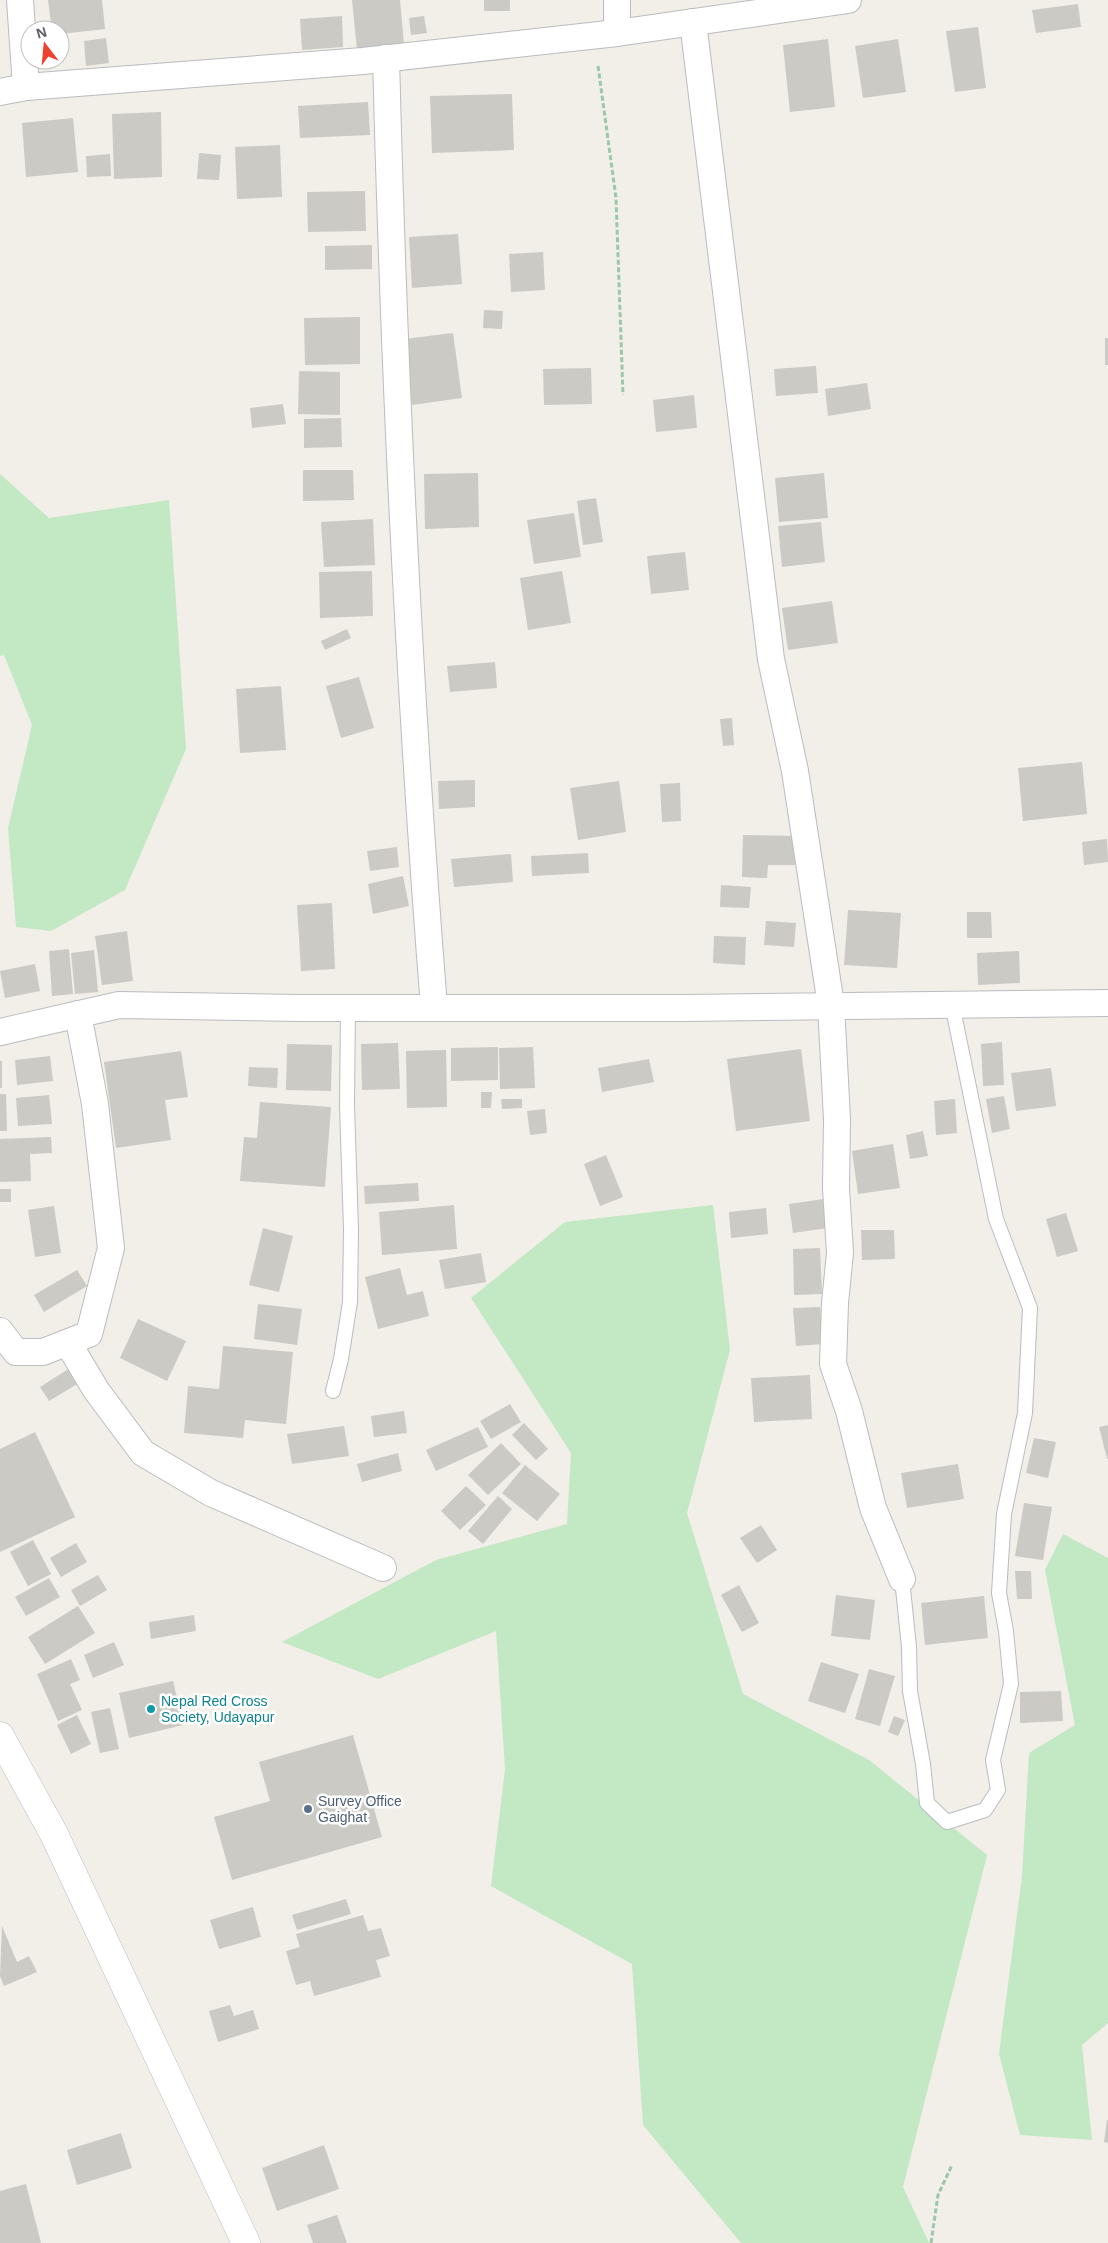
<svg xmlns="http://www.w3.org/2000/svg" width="1108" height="2243" viewBox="0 0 1108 2243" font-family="Helvetica,sans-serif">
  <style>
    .green { fill: #c3e8c4 }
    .building { fill: #cccac4 }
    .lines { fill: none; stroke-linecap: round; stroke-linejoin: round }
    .service-casing { stroke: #b9bcc1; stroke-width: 16 }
    .minor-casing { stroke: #b9bcc1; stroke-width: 28 }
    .secondary-casing { stroke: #babdc3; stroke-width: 29 }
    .path { stroke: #9ac8a8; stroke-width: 3; stroke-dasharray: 5 2.5; stroke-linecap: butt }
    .service { stroke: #fff; stroke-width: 14 }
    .minor { stroke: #fff; stroke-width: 26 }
    .secondary { stroke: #fff; stroke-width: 28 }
    .culture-dot { fill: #0f9aa8; stroke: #fff; stroke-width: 2 }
    .service-dot { fill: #5c6f8a; stroke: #fff; stroke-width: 2 }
    .labels { text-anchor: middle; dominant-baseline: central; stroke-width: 5; stroke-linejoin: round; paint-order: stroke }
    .culture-label { font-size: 14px; fill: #0d838f; stroke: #fff; text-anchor: start }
    .service-label { font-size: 14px; fill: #4e5e75; stroke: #fff; text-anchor: start }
  </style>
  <rect width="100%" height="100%" fill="#f1efe7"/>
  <g class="green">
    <polygon points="0,474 49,518 169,500 186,749 125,890 51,931 16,927 8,828 32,725 4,655 0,656"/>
    <polygon points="713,1205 730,1350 687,1513 743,1694 869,1760 987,1855 903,2187 929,2243 741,2243 643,2125 632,1964 491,1886 505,1769 496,1631 378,1679 282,1642 436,1560 567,1524 571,1453 471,1298 565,1222"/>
    <polygon points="1063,1534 1108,1558 1108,2023 1082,2045 1092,2140 1020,2135 999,2054 1022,1876 1029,1753 1075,1725 1045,1570"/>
  </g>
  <g class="building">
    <polygon points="48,0 102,0 105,29 60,34 60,30 52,30"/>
    <polygon points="352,0 400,0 404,44 357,50"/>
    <rect x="484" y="0" width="26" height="11"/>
    <polygon points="1078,4 1081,27 1036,33 1032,10"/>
    <polygon points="342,16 343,47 302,50 300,19"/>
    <polygon points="424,16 427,33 411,35 409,18"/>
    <polygon points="978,27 986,88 955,92 946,31"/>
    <polygon points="106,38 109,63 86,66 84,41"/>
    <polygon points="828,39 835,107 790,112 783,45"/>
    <polygon points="898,39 906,92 863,98 855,46"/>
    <polygon points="512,94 514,150 432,153 430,96"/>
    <polygon points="368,102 370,135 300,138 298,106"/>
    <polygon points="161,112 162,177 114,179 112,114"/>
    <polygon points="73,118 78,172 26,177 22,123"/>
    <polygon points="280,145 282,197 237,199 235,147"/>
    <polygon points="199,153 221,155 219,180 197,179"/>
    <polygon points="110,154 111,176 87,177 86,156"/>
    <polygon points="365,191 366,231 308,232 307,192"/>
    <polygon points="458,234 462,284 412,288 409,237"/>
    <polygon points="372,245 372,269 325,270 325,246"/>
    <polygon points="543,252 545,290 511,292 509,254"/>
    <polygon points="484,310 503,311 502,329 483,328"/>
    <polygon points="360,317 360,364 305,365 304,318"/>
    <polygon points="453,333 462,398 412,405 404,339"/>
    <rect x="1105" y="338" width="3" height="27"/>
    <polygon points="816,366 818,393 776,396 774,369"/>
    <polygon points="591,368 592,404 544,405 543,369"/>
    <polygon points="299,371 340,372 340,415 298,414"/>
    <polygon points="867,383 871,409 828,416 825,389"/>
    <polygon points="694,395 697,428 656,432 653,400"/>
    <polygon points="283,404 286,424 252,428 250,408"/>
    <polygon points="341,418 342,447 304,448 304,419"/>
    <polygon points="303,470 353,470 354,500 303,501"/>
    <polygon points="478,473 479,527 425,529 424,474"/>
    <polygon points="824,473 828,518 779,522 775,478"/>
    <polygon points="596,498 603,542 583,545 577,501"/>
    <polygon points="574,513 581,557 534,564 527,520"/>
    <polygon points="373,519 375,565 324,567 321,522"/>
    <polygon points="821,522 825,562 782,567 778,526"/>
    <polygon points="685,552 689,590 651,594 647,556"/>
    <polygon points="372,571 373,616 320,618 319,572"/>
    <polygon points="562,571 571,623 528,630 520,578"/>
    <polygon points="832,601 838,643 788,650 782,608"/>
    <polygon points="347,629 351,638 325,650 321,641"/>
    <polygon points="495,662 497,688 450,692 447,666"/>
    <polygon points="359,677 374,728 341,738 326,686"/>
    <polygon points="281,686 286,750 240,753 236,689"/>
    <polygon points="732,718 734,745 723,746 720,719"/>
    <polygon points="1082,762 1087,814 1023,821 1018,768"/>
    <polygon points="475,780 475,807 439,809 438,781"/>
    <polygon points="619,781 626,832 578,840 570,788"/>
    <polygon points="680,783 681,821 662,822 660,784"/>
    <polygon points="743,835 796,836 795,865 768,865 767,878 742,877"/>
    <polygon points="1107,839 1108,862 1084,865 1082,842"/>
    <polygon points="397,847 399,867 370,871 367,851"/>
    <polygon points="588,853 589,873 532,876 531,856"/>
    <polygon points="511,854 513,882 454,887 451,859"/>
    <polygon points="403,876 409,906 373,914 368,884"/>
    <polygon points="721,885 751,887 749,908 720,907"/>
    <polygon points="332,903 335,969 301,971 297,905"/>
    <polygon points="848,910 901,913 897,968 844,965"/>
    <polygon points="967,912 991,912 992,938 967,938"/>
    <polygon points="766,921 796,923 794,947 764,945"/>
    <polygon points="127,931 133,981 102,985 95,936"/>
    <polygon points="714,936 746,937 745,965 713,963"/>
    <polygon points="69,949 73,994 52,996 49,951"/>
    <polygon points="94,950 98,992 75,994 71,953"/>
    <polygon points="1019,951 1020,983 978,985 977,953"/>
    <polygon points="35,964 40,991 5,998 0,971"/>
    <polygon points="1002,1042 1004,1085 983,1086 981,1044"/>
    <polygon points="398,1043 400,1089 362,1090 361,1044"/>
    <polygon points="287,1044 332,1045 331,1091 286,1090"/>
    <polygon points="498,1047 498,1080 451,1081 451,1048"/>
    <polygon points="533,1047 535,1088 500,1089 499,1048"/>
    <polygon points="801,1049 810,1121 736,1131 727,1059"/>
    <polygon points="446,1050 447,1107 407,1108 406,1051"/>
    <polygon points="181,1051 188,1097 165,1100 171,1140 116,1148 104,1062"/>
    <polygon points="50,1056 53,1081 17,1085 15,1060"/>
    <polygon points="649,1059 654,1082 602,1092 598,1068"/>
    <rect x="0" y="1061" width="2" height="27"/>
    <polygon points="249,1067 278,1068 277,1088 248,1086"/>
    <polygon points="1051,1068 1056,1106 1016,1111 1011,1073"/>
    <polygon points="481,1092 492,1092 491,1108 481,1108"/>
    <polygon points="0,1094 6,1094 7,1131 0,1131"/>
    <polygon points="49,1095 52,1124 18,1126 16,1098"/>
    <polygon points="1004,1096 1010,1129 992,1133 986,1099"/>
    <polygon points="501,1099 522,1099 522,1108 502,1109"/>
    <polygon points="955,1099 957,1133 936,1135 934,1101"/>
    <polygon points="260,1102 331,1107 325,1187 240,1181 244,1137 257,1138"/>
    <polygon points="545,1109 547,1133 530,1135 527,1111"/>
    <polygon points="923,1131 928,1156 910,1159 906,1135"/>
    <polygon points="51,1137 52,1153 30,1154 31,1181 0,1182 0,1139"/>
    <polygon points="893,1144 900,1188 858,1194 852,1151"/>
    <polygon points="606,1155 623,1197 600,1206 584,1164"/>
    <polygon points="418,1183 419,1201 365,1204 364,1186"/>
    <rect x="0" y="1189" width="11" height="13"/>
    <polygon points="824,1199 828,1228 793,1233 789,1204"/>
    <polygon points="454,1205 457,1249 382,1255 379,1212"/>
    <polygon points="54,1206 61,1253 35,1257 28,1210"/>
    <polygon points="766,1208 768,1234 731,1238 729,1212"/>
    <polygon points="1066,1213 1078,1251 1057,1257 1046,1219"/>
    <polygon points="263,1228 293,1236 279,1292 249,1285"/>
    <polygon points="861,1230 894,1230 895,1259 862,1260"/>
    <polygon points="820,1248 822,1294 794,1295 793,1249"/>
    <polygon points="481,1253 486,1282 445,1289 439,1260"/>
    <polygon points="400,1268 407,1295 423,1291 429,1316 378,1329 365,1277"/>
    <polygon points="77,1270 87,1286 44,1312 34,1295"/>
    <polygon points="258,1304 302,1309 297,1345 254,1339"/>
    <polygon points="820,1307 823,1344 796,1346 793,1308"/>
    <polygon points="138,1319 186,1341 167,1381 120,1358"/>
    <polygon points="223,1346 293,1352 286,1424 245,1420 243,1438 184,1433 188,1386 219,1389"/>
    <polygon points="70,1368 79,1383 49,1401 40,1387"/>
    <polygon points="810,1375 812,1419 754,1422 751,1378"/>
    <polygon points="510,1404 521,1422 491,1439 480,1421"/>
    <polygon points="404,1411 407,1433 374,1437 371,1416"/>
    <polygon points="524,1423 548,1449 536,1460 512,1435"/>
    <polygon points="1108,1425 1108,1459 1107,1459 1099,1427"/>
    <polygon points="344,1426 349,1456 292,1464 287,1434"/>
    <polygon points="478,1427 488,1447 436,1471 426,1450"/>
    <polygon points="35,1432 75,1517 0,1552 0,1449"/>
    <polygon points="1034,1438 1056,1442 1048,1478 1026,1473"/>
    <polygon points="501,1443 521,1464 488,1495 468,1475"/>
    <polygon points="398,1453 402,1471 362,1482 357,1464"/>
    <polygon points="958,1464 964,1499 907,1508 901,1473"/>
    <polygon points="525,1465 560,1494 537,1521 502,1493"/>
    <polygon points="466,1486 486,1505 460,1530 441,1511"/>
    <polygon points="498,1496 512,1509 483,1544 468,1531"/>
    <polygon points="1024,1503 1052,1507 1043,1560 1015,1556"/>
    <polygon points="761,1525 777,1550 757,1563 740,1538"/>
    <polygon points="33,1540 51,1574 28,1586 10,1552"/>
    <polygon points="76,1543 87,1562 61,1577 50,1558"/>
    <polygon points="1015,1571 1031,1571 1032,1599 1017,1599"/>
    <polygon points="98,1575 107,1590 80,1606 71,1590"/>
    <polygon points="49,1578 60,1597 26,1616 15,1597"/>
    <polygon points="739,1585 759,1623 742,1632 721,1595"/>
    <polygon points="836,1595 875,1600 870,1640 831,1636"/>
    <polygon points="984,1596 988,1638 925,1645 921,1603"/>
    <polygon points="78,1606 95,1633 45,1664 28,1637"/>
    <polygon points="194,1615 196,1631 151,1639 149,1622"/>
    <polygon points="114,1642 124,1665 93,1678 84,1655"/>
    <polygon points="71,1659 80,1680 70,1684 82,1710 58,1721 37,1674"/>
    <polygon points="821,1662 859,1674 845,1713 808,1701"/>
    <polygon points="869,1669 895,1676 880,1726 855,1719"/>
    <polygon points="173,1681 183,1725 129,1738 119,1693"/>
    <polygon points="1061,1691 1063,1721 1020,1723 1020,1692"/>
    <polygon points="110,1708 119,1749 100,1753 91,1712"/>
    <polygon points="77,1715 91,1744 71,1754 57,1725"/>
    <polygon points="894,1716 905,1720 898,1736 888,1732"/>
    <polygon points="353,1735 382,1837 232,1880 214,1817 270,1801 259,1762"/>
    <polygon points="346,1899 351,1914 297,1930 292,1915"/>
    <polygon points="253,1907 261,1937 219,1949 210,1920"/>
    <polygon points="363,1915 368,1931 381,1928 390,1956 376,1960 381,1977 314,1996 310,1981 296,1985 286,1951 300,1947 296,1934"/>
    <polygon points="2,1926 17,1962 29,1956 37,1972 4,1986 0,1976"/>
    <polygon points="230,2005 234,2016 253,2010 259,2029 218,2042 209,2011"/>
    <polygon points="1107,2120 1108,2120 1108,2143 1104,2142"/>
    <polygon points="121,2133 132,2168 77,2185 67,2150"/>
    <polygon points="324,2145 339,2189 277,2211 262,2168"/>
    <polygon points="26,2184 41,2243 0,2243 0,2191"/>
    <polygon points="337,2215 347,2243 313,2243 307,2225"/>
  </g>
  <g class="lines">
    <defs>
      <g id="service">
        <polyline points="333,1391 341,1359 350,1302 351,1230 347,1105 348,1007"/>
        <polyline points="902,1579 909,1647 910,1691 923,1764 927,1803 947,1822 985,1810 998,1790 993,1760 1011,1684 1006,1631 999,1593 1004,1514 1025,1413 1030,1308 996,1219 952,1004"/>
      </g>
      <g id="minor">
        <polyline points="20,0 26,87"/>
        <polyline points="617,0 617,33"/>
        <polyline points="693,22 771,659 795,771 831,1005 837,1119 836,1188 840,1253 835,1303 833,1364 849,1411 873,1508 902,1579"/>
        <path d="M386 58C394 375 409 691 434 1007"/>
        <polyline points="0,92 26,87 363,61 617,33 848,0"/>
        <polyline points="0,1032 119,1005 299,1008 685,1008 1108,1003"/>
        <polyline points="0,1331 16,1352 43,1352 89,1334 111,1248 95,1104 78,1014"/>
        <polyline points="68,1343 96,1390 143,1453 211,1493 383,1568"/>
      </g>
      <polyline id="secondary" points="0,1736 54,1834 246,2243"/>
    </defs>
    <use href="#service" class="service-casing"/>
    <use href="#minor" class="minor-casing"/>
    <use href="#secondary" class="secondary-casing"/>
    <g class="path">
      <polyline points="598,66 616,198 623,395"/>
      <polyline points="931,2243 938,2195 952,2165"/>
    </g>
    <use href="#service" class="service"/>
    <use href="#minor" class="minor"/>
    <use href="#secondary" class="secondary"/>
  </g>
  <circle class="culture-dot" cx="151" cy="1709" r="5"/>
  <circle class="service-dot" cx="308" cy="1809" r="5"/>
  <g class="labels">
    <g class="culture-label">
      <text x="161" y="1701">Nepal Red Cross<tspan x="161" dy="16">Society, Udayapur</tspan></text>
    </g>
    <g class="service-label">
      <text x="318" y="1801">Survey Office<tspan x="318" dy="16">Gaighat</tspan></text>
    </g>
  </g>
  <g transform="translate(45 45) rotate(344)"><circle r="24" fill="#ffffff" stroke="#bfc0c3"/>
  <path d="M0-4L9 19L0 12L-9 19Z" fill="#ee4130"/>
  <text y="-8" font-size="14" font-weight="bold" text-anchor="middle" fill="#5e6268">N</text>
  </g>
</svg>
